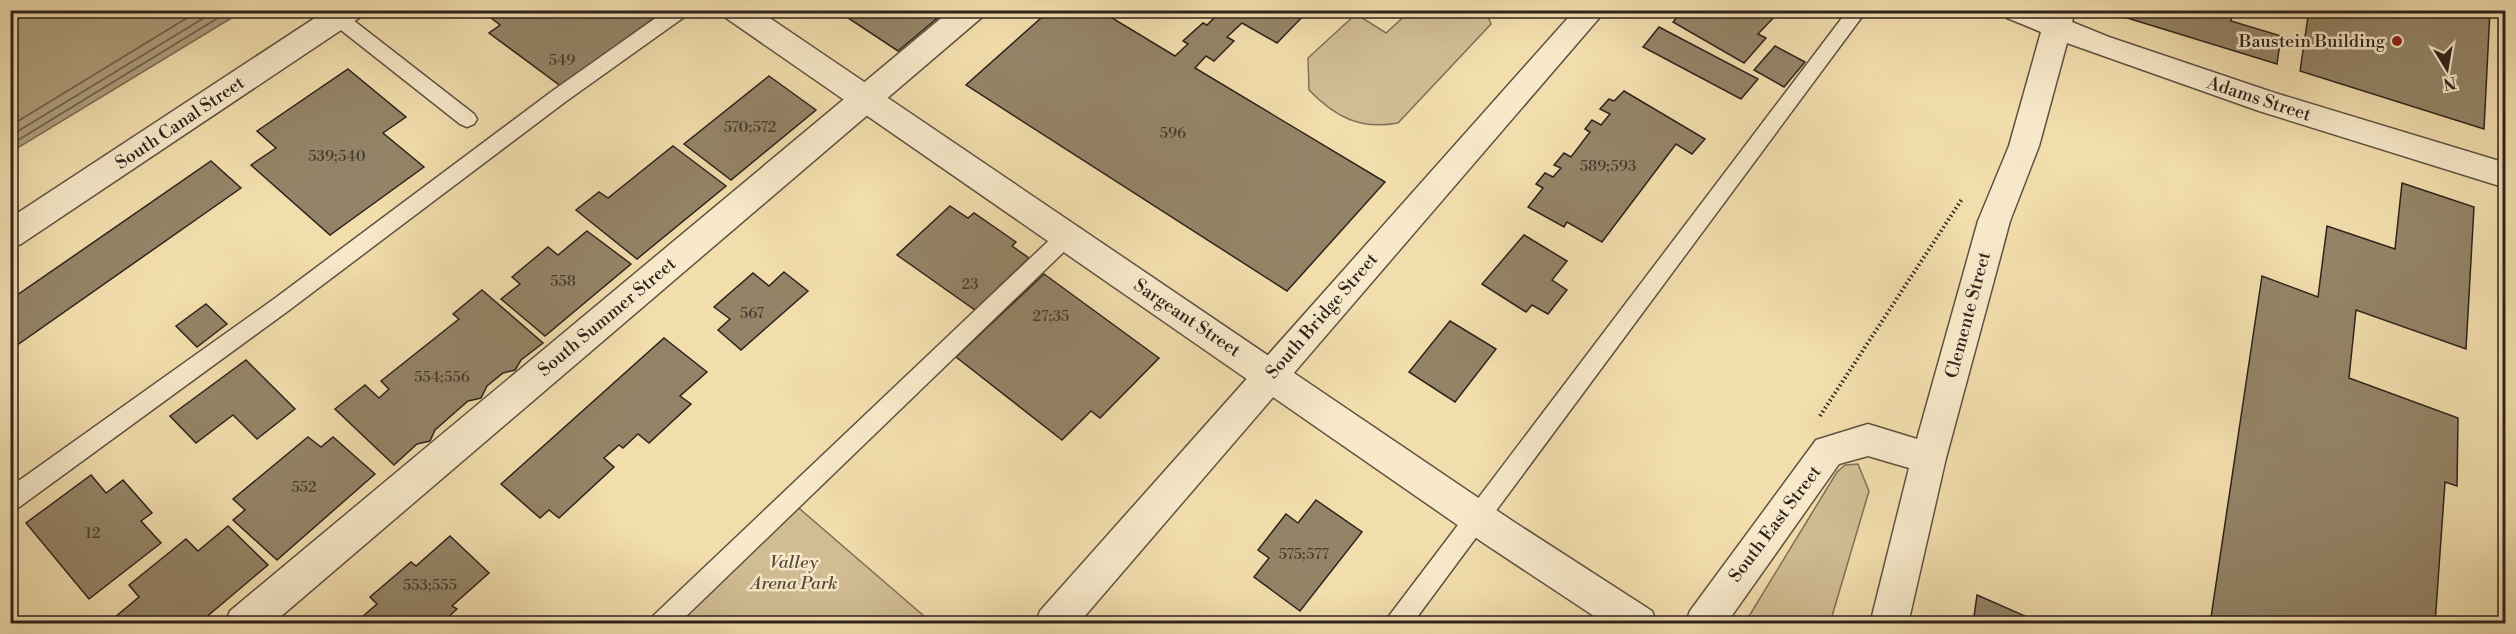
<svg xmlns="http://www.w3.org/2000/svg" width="2516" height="634" viewBox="0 0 2516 634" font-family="'Libre Bodoni',serif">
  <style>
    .green { fill: #d1bd94; stroke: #807058; stroke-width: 1.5 }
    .water { fill: #af9e7c; stroke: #7b6d56; stroke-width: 1.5 }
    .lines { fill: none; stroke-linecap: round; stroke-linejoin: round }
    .shore { stroke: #6e604c; stroke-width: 1.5 }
    .building { fill: #948467; stroke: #2e231c; stroke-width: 1.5 }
    .service-casing { stroke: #5f5240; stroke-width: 3 }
    .minor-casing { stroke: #5f5240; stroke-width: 3 }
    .tertiary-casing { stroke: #5f5240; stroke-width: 3 }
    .path { stroke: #2e231c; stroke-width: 4; stroke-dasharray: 1.5 3; stroke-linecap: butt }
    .service { fill: #f7e9ca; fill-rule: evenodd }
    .minor { fill: #f7e9ca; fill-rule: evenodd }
    .tertiary { fill: #f7e9ca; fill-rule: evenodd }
    .poi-dot { fill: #8f2418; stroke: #f7e9ca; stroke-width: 2 }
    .labels { text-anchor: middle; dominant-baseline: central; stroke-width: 5; stroke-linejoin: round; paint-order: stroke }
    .number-label { font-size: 15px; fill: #483b2f }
    .poi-label { font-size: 18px; fill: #2e231c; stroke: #f7e9ca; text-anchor: end }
    .street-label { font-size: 18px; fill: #2e231c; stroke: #f7e9ca }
    .park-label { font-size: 18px; font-style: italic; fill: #574a3a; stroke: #f7e9ca }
  </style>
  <rect width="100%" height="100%" fill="#f2ddad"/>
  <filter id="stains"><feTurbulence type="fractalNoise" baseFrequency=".00333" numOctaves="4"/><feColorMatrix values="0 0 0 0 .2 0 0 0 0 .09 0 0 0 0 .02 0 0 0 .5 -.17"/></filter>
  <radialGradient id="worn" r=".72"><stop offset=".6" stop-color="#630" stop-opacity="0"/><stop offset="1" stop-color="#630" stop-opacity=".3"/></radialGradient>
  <g class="green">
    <path d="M1410 11H1486L1491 24 1398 123C1360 130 1335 117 1309 90L1308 58 1356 14 1386 33Z"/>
    <polygon points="1858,464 1869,491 1830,623 1749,623 1746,621 1837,472 1845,465"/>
    <polygon points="793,503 932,623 667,624"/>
  </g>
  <polygon class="water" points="11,10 243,10 243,11 11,152"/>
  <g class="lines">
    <g class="shore">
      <polyline points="10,126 200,10"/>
      <polyline points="10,136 217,10"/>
      <polyline points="10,145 231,10"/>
    </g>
  </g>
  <g class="building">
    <polygon points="481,10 644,10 654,18 562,87 489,33 500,25"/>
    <polygon points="836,10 947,10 898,51"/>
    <polygon points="1050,10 1099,10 1175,56 1188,44 1183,41 1203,23 1207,25 1222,10 1309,10 1277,43 1242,23 1227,37 1234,41 1214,61 1206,56 1195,68 1385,182 1287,291 966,85"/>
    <polygon points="1683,10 1770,10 1777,14 1758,34 1766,38 1744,63 1673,22"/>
    <polygon points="2112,10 2233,10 2231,21 2281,36 2277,64 2111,13"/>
    <polygon points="2309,10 2490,10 2484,129 2300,71"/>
    <polygon points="1659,27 1758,79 1741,99 1643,47"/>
    <polygon points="1775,46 1805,62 1784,87 1754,70"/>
    <polygon points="348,69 406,117 383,133 424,167 330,235 251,165 276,148 257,131"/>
    <polygon points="769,76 816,110 731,180 684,144"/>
    <polygon points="1624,91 1705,139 1692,154 1676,144 1602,242 1567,222 1564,227 1528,207 1543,188 1536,184 1545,173 1553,177 1561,168 1554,165 1564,153 1571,157 1590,132 1585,129 1592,120 1601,125 1610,114 1600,109 1609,99 1614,101"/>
    <polygon points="673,146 726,186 637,259 576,210 599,192 608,198"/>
    <polygon points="211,161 241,188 10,350 10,300"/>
    <polygon points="2402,183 2474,207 2466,349 2356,310 2349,378 2458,418 2457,486 2445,482 2435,624 2210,624 2262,276 2318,297 2327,226 2395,249"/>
    <polygon points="950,206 968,218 974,213 1016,242 1012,246 1029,258 975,310 897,255"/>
    <polygon points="587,231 631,264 545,336 501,299 520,284 512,277 548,247 558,255"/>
    <polygon points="1524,235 1567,261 1552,280 1567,290 1548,314 1532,305 1526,312 1482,284"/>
    <polygon points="784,272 808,291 741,350 718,330 730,319 714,307 753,273 769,286"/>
    <polygon points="1044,274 1159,358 1100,418 1091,411 1062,440 956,357"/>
    <polygon points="482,290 543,343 521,360 515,370 503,373 487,386 481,398 468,401 435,430 430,441 417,444 394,465 335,409 365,385 379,398 389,389 381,381 459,319 453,314"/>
    <polygon points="206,304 227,324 197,347 176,326"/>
    <polygon points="1450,321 1496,349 1455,402 1409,372"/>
    <polygon points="664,338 707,372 680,396 691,404 649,443 638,434 623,448 619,445 604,458 614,467 559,518 549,510 540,518 501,484"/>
    <polygon points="246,360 295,409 257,439 233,415 196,443 170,416"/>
    <polygon points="308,437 321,447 333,437 375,474 277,560 233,520 245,510 233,499"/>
    <polygon points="91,475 106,493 123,480 152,513 141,521 161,543 89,599 26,523"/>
    <polygon points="1316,500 1362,532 1300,611 1254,577 1269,558 1258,550 1286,514 1298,523"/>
    <polygon points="228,526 268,565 198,624 109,622 139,597 129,585 186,539 198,551"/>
    <polygon points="450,536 489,573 452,606 457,609 441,624 354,624 377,604 370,597 411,562 416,566"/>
    <polygon points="1977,595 2043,624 1973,624"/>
  </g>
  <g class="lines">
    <defs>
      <g id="service">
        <polygon points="667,10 690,10 687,15 565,102 288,311 18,508 10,511 10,487 274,299 551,92"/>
        <polygon points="1848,10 1867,10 1412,624 1385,624 1389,616"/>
        <polygon points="338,11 344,13 474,114 477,119 474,124 467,127 460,124 332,23 329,18 332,13"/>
        <polygon points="1067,228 1074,230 1077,236 1074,242 678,624 649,624 653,616 1060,230"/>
      </g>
      <g id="minor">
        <polygon points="951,10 985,10 981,18 272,624 225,624 230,611"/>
        <polygon points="1575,10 1606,10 1078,624 1035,624 1040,611"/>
        <polygon points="2003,10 2075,10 2072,22 2109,37 2275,93 2506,163 2506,188 2259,111 2067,43 2039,146 2010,221 1946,458 1908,624 1870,624 1909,468 1868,456 1839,464 1726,624 1685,624 1690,611 1816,440 1868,424 1917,439 1978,221 2009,146 2041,32 2007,18"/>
      </g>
      <g id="tertiary">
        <polygon points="327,10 363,10 359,18 21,244 10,248 10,218"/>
        <polygon points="722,10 758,10 1511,520 1652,611 1657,624 1606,624 1485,544 726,18"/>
      </g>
    </defs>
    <use href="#service" class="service-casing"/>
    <use href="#minor" class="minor-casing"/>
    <use href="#tertiary" class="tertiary-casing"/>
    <polyline class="path" points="1820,416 1962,199"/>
    <use href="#service" class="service"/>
    <use href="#minor" class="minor"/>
    <use href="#tertiary" class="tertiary"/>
  </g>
  <circle class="poi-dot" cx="2397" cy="41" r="6"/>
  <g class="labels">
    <g class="number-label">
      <text x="562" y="60">549</text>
      <text x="750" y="127">570;572</text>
      <text x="1173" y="133">596</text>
      <text x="337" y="156">539;540</text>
      <text x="1608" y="166">589;593</text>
      <text x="563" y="281">558</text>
      <text x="970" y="284">23</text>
      <text x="752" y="313">567</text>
      <text x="1051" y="316">27;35</text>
      <text x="442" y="377">554;556</text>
      <text x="304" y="487">552</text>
      <text x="93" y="533">12</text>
      <text x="1304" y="554">575;577</text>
      <text x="430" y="585">553;555</text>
    </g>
    <g class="poi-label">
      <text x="2385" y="41">Baustein Building</text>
    </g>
    <g class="street-label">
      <text transform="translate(2259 99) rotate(18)">Adams Street</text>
      <text transform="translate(180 123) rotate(-34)">South Canal Street</text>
      <text transform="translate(1968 315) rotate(-75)">Clemente Street</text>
      <text transform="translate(1322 316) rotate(-49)">South Bridge Street</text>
      <text transform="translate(607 317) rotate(-40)">South Summer Street</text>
      <text transform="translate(1187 318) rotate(34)">Sargeant Street</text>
      <text transform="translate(1775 524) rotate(-53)">South East Street</text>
    </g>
    <g class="park-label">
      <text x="794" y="562">Valley<tspan x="794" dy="21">Arena Park</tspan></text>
    </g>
  </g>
  <rect width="2516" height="634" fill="none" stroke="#f2ddad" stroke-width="36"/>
  <rect x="12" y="12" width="2492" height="610" fill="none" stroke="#2e231c" stroke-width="3"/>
  <rect x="18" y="18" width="2480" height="598" fill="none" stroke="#2e231c" stroke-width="1.5"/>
  <g transform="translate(2447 69) rotate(169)" stroke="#f7e9ca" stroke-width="4.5" paint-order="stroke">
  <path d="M0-4.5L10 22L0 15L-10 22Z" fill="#2e231c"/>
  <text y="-9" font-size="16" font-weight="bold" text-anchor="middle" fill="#2e231c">N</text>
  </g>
  <rect width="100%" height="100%" filter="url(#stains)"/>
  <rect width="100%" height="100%" fill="url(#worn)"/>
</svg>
